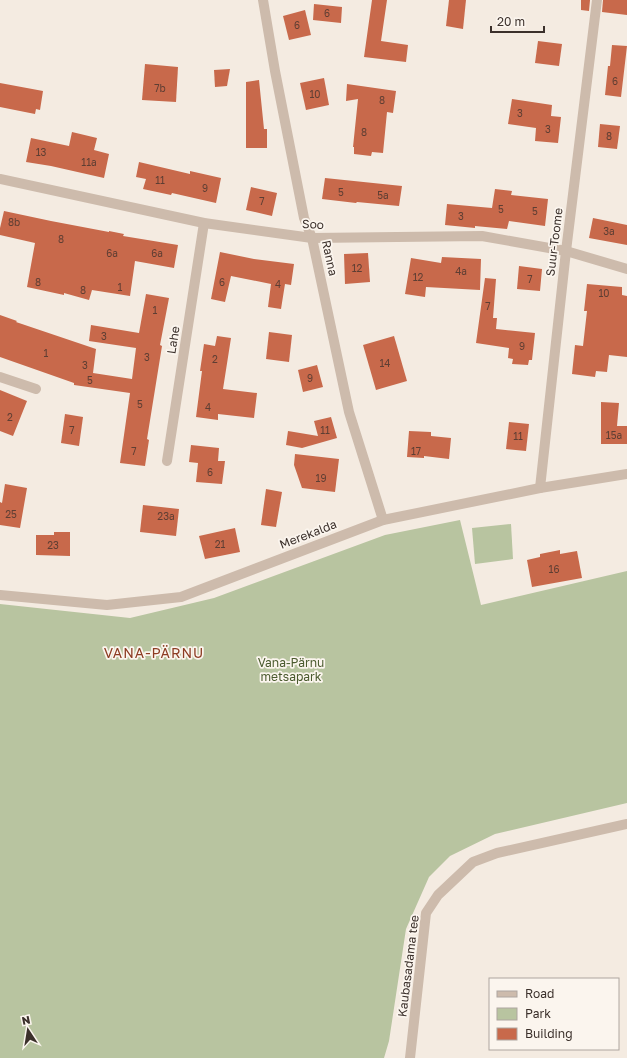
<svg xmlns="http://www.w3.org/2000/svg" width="627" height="1058" viewBox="0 0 627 1058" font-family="'Golos Text',sans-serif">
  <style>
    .green { fill: #b8c4a0 }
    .building { fill: #c8694b }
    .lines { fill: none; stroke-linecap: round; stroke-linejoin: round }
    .minor { stroke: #cdbbac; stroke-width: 10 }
    .labels { text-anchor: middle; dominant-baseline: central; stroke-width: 3.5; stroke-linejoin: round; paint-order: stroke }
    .number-label { font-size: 10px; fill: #5e3e33 }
    .street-label { font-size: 12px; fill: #3b302b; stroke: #fbf5ee }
    .park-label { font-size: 12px; fill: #4a5a2e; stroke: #fbf5ee }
    .quarter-label { font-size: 14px; letter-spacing: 1px; fill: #8c3b22; stroke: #fbf5ee }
  </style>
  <rect width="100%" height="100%" fill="#f4ebe1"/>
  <g class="green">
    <polygon points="460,520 481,605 627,571 627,803 495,834 450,856 429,877 406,929 389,1041 384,1058 0,1058 0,604 130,618 214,598 385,535"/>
    <polygon points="511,524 513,559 475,564 472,528"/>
  </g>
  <g class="building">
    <polygon points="372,0 387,0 381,41 408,45 406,62 364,57"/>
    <polygon points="449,0 466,0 463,29 446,26"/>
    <polygon points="581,0 590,0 589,11 581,10"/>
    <polygon points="603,0 627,0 627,15 602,12"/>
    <polygon points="314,4 342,7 341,23 313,20"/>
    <polygon points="305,10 311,35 289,40 283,16"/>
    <polygon points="538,41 562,44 559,66 535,63"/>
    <polygon points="612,45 627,46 621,97 605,95 608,66 610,66"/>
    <polygon points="145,64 178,67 176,102 142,100"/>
    <polygon points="230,69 227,86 215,87 214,70"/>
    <polygon points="324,78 329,105 306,110 300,83"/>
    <polygon points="259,80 264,129 267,129 267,148 246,148 246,82"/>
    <polygon points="0,83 43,91 40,110 36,109 35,114 0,107"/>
    <polygon points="347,84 396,91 393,113 387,112 383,153 372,152 371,156 354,154 354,147 353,147 358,99 346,101"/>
    <polygon points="512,99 552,105 551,116 561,117 558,143 535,141 536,128 508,124"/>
    <polygon points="600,124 620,126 617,149 598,147"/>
    <polygon points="72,132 97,138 94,150 109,154 104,178 51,166 26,162 31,138 69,146"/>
    <polygon points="139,162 190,174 190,171 221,178 216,203 172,193 171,195 143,189 146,179 136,177"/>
    <polygon points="325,178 402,186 399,206 357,202 356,203 322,199"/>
    <polygon points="251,187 277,193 272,216 246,210"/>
    <polygon points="495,189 512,191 511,195 548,199 545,226 509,221 507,229 475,226 475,228 445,225 447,204 492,208"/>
    <polygon points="4,211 51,221 109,232 109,231 124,234 123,236 178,245 174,268 135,261 130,296 92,290 89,300 64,293 64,295 27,287 35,243 0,235 0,228"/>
    <polygon points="593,218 627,225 627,245 589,238"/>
    <polygon points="220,252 254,259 294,264 291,285 285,284 281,309 268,307 271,284 231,276 225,302 211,299"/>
    <polygon points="368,253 370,282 345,284 344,254"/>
    <polygon points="442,257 481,259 480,290 426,287 425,297 405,294 411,258 441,263"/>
    <polygon points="519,266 542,269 540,291 517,289"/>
    <polygon points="485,278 496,279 493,318 497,318 496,329 535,333 532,360 529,360 528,365 512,364 513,359 508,358 509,348 476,343"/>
    <polygon points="587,284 622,287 622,295 627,296 627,357 609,355 607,372 596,371 595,377 572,374 575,345 583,346 587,311 584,311"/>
    <polygon points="146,294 169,298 160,345 162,346 147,439 149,440 145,466 120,463 130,393 74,385 74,383 0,357 0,315 17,321 16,322 96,349 93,373 132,379 136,348 89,341 91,325 139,333"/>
    <polygon points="269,332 292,335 289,362 266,359"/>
    <polygon points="217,336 231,338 223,389 257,393 254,418 218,414 218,420 196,417 202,371 200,371 204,344 215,346"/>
    <polygon points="394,336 407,381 376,390 363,345"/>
    <polygon points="317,365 323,387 303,392 298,370"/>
    <polygon points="0,390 27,401 13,436 0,431"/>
    <polygon points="601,402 619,403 617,426 627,426 627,444 601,444"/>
    <polygon points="65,414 83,417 79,446 61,443"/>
    <polygon points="331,417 337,438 302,448 286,445 288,431 318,436 314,421"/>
    <polygon points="509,422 529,424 526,451 506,449"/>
    <polygon points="409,431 431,432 431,436 451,438 449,459 424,456 424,458 407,457"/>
    <polygon points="191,445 219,448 218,461 225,461 222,484 196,482 198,463 189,462"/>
    <polygon points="295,454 339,459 335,492 302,488 294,465"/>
    <polygon points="5,484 27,488 20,528 0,525 0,502 2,503"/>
    <polygon points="266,489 282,492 276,527 261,525"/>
    <polygon points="143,505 179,509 176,536 140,532"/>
    <polygon points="235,528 240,552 205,559 199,536"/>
    <polygon points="54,532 70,532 70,556 36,555 36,535 54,535"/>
    <polygon points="560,550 560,554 577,551 582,578 532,587 527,560 540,557 540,554"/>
  </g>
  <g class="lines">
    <g class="minor">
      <polyline points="263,0 275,71 304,218 312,238 349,412 383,520"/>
      <polyline points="0,179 204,223 312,238 482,236 566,251 627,269"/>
      <polyline points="0,377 36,389"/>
      <polyline points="167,461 204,223"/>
      <polyline points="540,488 566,251 597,0"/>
      <polyline points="0,595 107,605 181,597 383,520 540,488 627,474"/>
      <polyline points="410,1058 426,913 438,895 473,862 497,853 627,824"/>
    </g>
  </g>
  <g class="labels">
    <g class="number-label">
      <text x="327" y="13">6</text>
      <text x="297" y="25">6</text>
      <text x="615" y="81">6</text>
      <text x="160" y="88">7b</text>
      <text x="315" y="94">10</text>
      <text x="382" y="100">8</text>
      <text x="520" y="113">3</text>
      <text x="548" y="129">3</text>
      <text x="364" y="132">8</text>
      <text x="609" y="136">8</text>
      <text x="41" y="152">13</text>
      <text x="89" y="162">11a</text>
      <text x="160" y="180">11</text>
      <text x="205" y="188">9</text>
      <text x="341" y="192">5</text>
      <text x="383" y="195">5a</text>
      <text x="262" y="201">7</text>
      <text x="501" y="209">5</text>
      <text x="535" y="211">5</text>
      <text x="461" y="216">3</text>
      <text x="14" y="222">8b</text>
      <text x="609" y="231">3a</text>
      <text x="61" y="239">8</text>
      <text x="112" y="253">6a</text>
      <text x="157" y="253">6a</text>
      <text x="357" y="268">12</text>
      <text x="461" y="271">4a</text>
      <text x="418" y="277">12</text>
      <text x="530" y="279">7</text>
      <text x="38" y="282">8</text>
      <text x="222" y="282">6</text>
      <text x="278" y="284">4</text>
      <text x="120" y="287">1</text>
      <text x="83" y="290">8</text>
      <text x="604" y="293">10</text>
      <text x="488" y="306">7</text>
      <text x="155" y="310">1</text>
      <text x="104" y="336">3</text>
      <text x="522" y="346">9</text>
      <text x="46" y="353">1</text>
      <text x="147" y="357">3</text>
      <text x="215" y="359">2</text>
      <text x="385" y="363">14</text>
      <text x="85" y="365">3</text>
      <text x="310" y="378">9</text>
      <text x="90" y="380">5</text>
      <text x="140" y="404">5</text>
      <text x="208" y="407">4</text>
      <text x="10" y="417">2</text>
      <text x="72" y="430">7</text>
      <text x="325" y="430">11</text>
      <text x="614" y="435">15a</text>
      <text x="518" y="436">11</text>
      <text x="134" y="451">7</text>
      <text x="416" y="451">17</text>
      <text x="210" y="472">6</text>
      <text x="321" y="478">19</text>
      <text x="11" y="514">25</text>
      <text x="166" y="516">23a</text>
      <text x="220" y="544">21</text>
      <text x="53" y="545">23</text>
      <text x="554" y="569">16</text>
    </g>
    <g class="street-label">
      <text transform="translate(313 224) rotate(3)">Soo</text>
      <text transform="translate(554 242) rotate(-83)">Suur-Toome</text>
      <text transform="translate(330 258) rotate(78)">Ranna</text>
      <text transform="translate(173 340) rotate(-81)">Lahe</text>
      <text transform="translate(308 534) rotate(-21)">Merekalda</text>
      <text transform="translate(408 966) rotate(-83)">Kaubasadama tee</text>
    </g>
    <g class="park-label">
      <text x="291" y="662">Vana-Pärnu<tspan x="291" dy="14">metsapark</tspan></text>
    </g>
    <g class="quarter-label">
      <text x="154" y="652">VANA-PÄRNU</text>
    </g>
  </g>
  <rect x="489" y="978" width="130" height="72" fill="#fbf5ee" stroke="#aea6a0"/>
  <rect x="497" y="991" width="20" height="6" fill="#cdbbac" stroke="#aea6a0"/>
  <text x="525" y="998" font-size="12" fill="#3b302b">Road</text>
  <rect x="497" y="1008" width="20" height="12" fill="#b8c4a0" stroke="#aea6a0"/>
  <text x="525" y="1018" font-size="12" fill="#3b302b">Park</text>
  <rect x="497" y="1028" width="20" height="12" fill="#c8694b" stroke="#aea6a0"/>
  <text x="525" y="1038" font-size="12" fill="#3b302b">Building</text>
  <g transform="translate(28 1030) rotate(348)" stroke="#fbf5ee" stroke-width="3" paint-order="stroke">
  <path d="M0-3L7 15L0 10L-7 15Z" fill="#3b302b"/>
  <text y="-6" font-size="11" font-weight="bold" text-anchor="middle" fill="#3b302b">N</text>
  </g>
  <path d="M491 26v6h53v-6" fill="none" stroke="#3b302b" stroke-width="2"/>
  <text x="497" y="26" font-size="12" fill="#3b302b" stroke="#fbf5ee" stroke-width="3" paint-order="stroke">20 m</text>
</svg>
